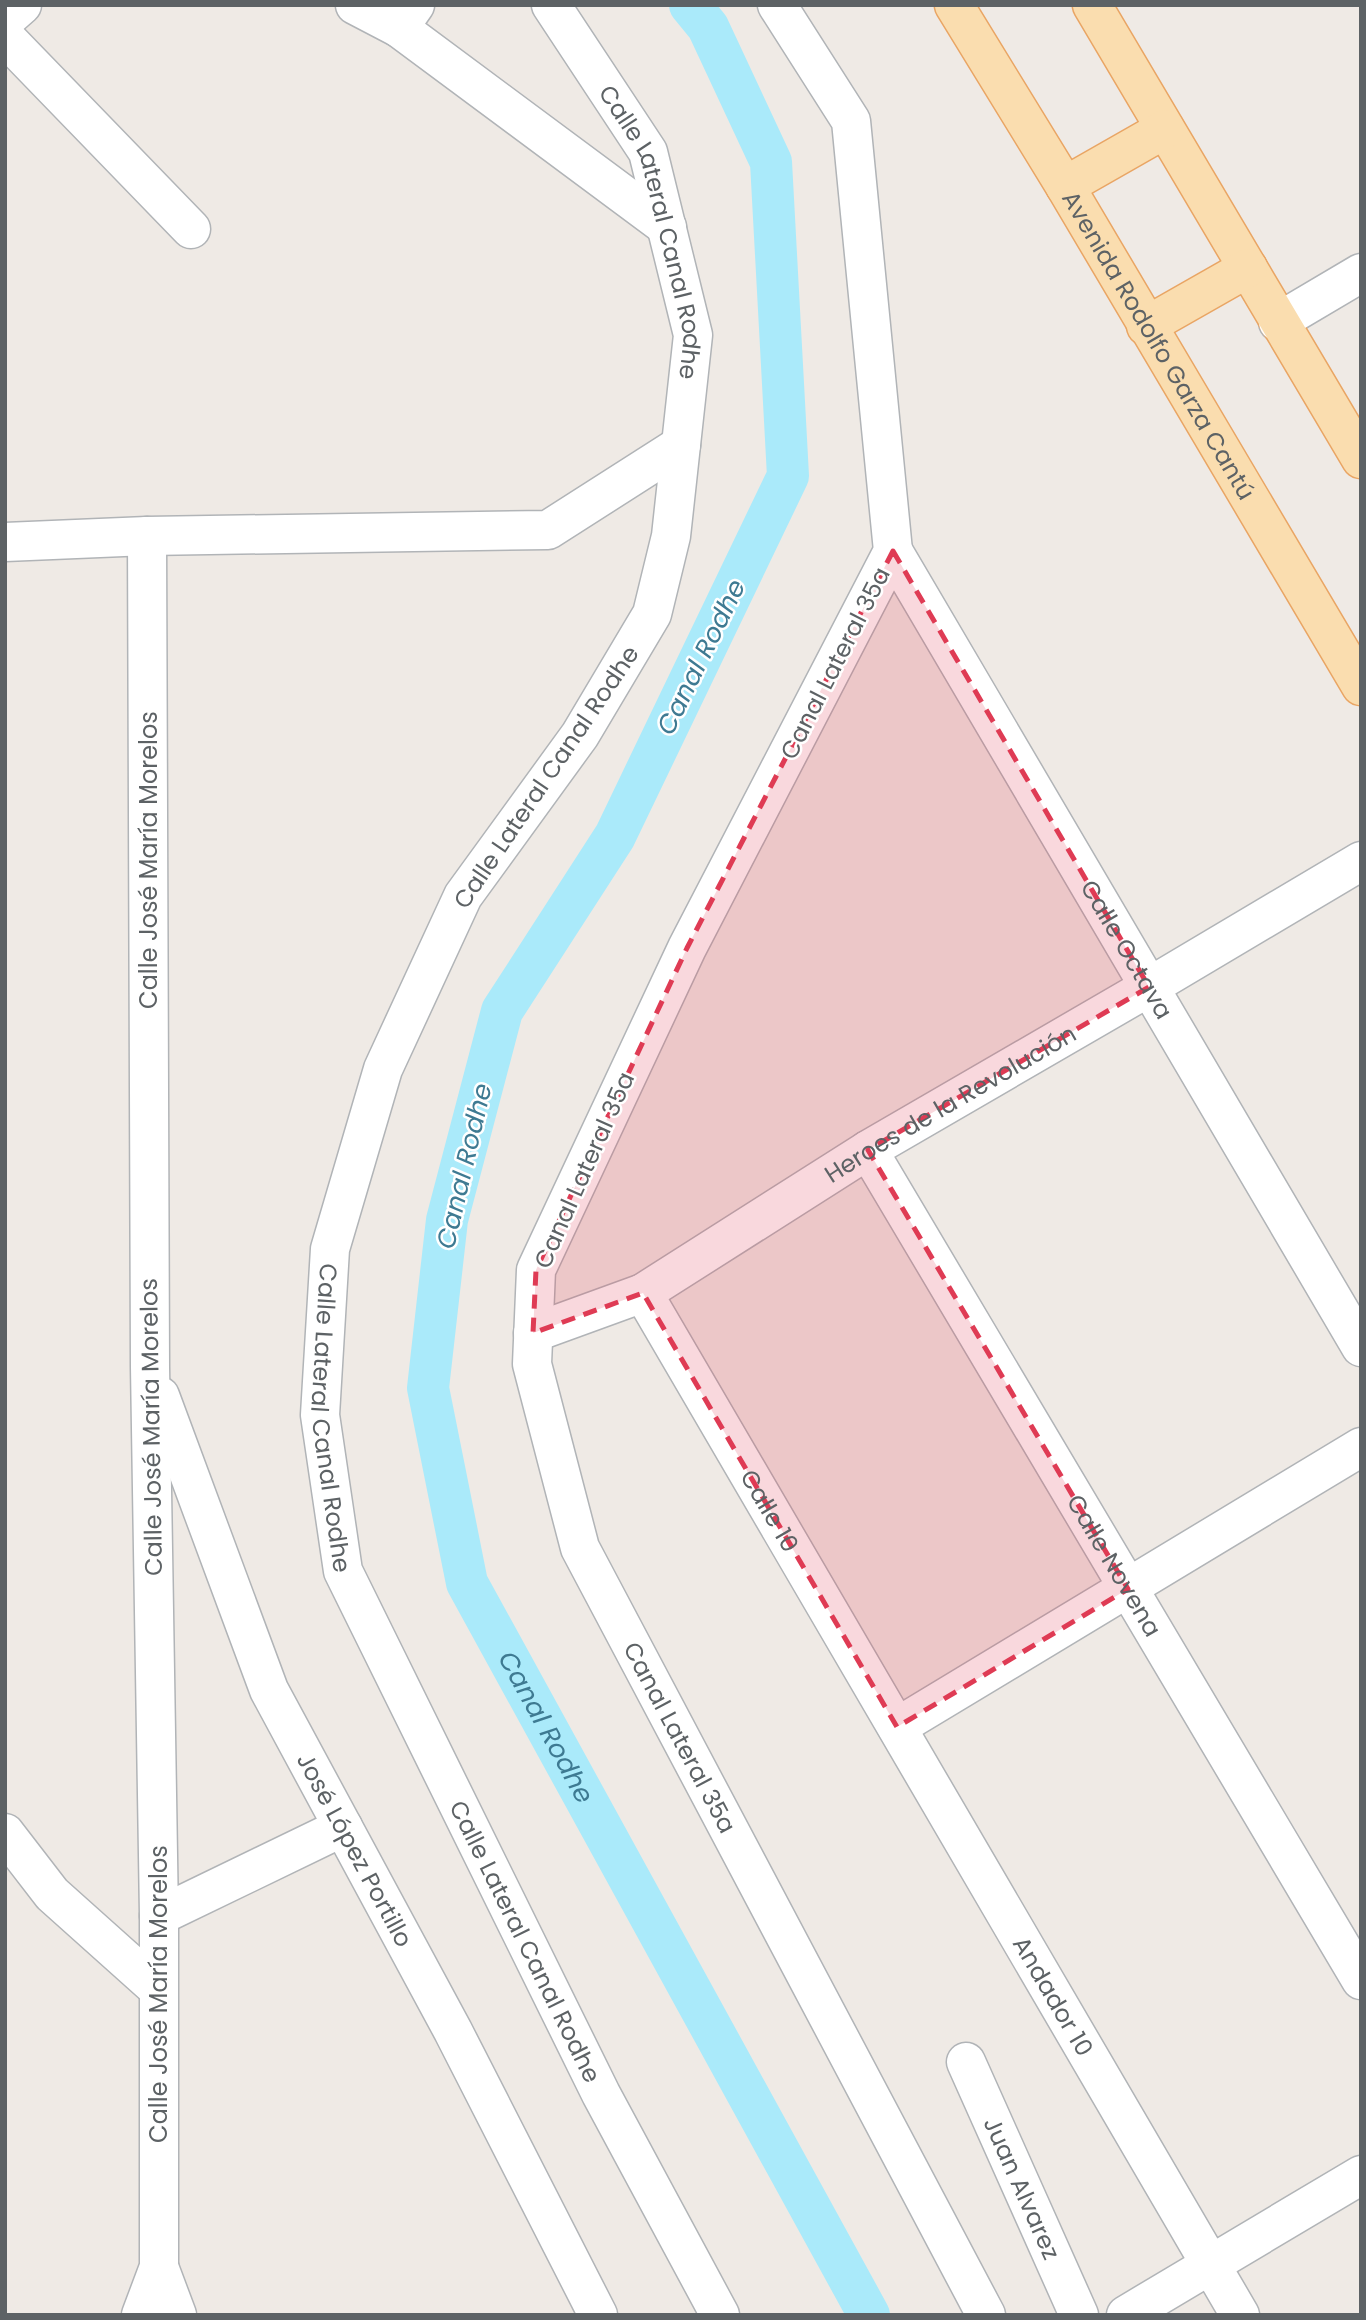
<svg xmlns="http://www.w3.org/2000/svg" width="1366" height="2320" viewBox="0 0 1366 2320" font-family="Poppins,sans-serif">
  <style>
    .lines { fill: none; stroke-linecap: round; stroke-linejoin: round }
    .canal { stroke: #aaeafa; stroke-width: 42 }
    .minor-casing { stroke: #b1b4b7; stroke-width: 41 }
    .major-casing { stroke: #e9a564; stroke-width: 41 }
    .minor { stroke: #fff; stroke-width: 38 }
    .major { stroke: #faddaf; stroke-width: 38 }
    .marked { fill: #df3b54; fill-opacity: 0.2; stroke: #df3b54; stroke-width: 5; stroke-dasharray: 14 9; stroke-linejoin: round }
    .labels { text-anchor: middle; dominant-baseline: central; stroke-width: 5; stroke-linejoin: round; paint-order: stroke }
    .street-label { font-size: 24px; fill: #5d6265; stroke: #fff }
    .water-label { font-size: 26px; font-style: italic; fill: #3e7a92; stroke: #fff }
  </style>
  <rect width="100%" height="100%" fill="#efeae5"/>
  <g class="lines">
    <path class="canal" id="s1" d="M690 5 708 27 771 162 788 476 615 836 502 1011 447 1220 428 1388 467 1583 869 2315"/>
    <defs>
      <g id="minor">
        <polyline points="355,5 399,28 415,5"/>
        <path id="s2" d="M551 5 648 152 693 335 671 536 652 614 580 735 463 896 383 1069 330 1249 320 1415 343 1571 601 2094 720 2315"/>
        <path id="s3" d="M777 5 851 121 893 551 687 948 536 1270 532 1364 580 1548 986 2315"/>
        <polyline points="5,20 22,5"/>
        <polyline points="399,28 667,227"/>
        <polyline points="5,37 191,229"/>
        <polyline points="1278,322 1361,273"/>
        <polyline points="5,542 147,536 548,530 681,445"/>
        <path id="s4" d="M893 551 1361 1347"/>
        <path id="s5" d="M868 1150 1361 1980"/>
        <path id="s6" d="M643 1293 1240 2315"/>
        <path id="s7" d="M533 1333 643 1293 868 1150 1149 987 1361 861"/>
        <path id="s8" d="M160 1396 269 1690 453 2031 598 2315"/>
        <polyline points="897,1727 1361,1447"/>
        <polyline points="5,1833 52,1894 157,1988"/>
        <polyline points="159,1916 343,1827"/>
        <path id="s9" d="M966 2062 1079 2315"/>
        <polyline points="159,2267 177,2315"/>
        <polyline points="141,2315 159,2267 159,1916 150,1367 147,536"/>
        <polyline points="1126,2315 1361,2175"/>
      </g>
      <g id="major">
        <path id="s10" d="M954 5 1065 186 1361 686"/>
        <polyline points="1092,5 1361,459"/>
        <polyline points="1065,186 1165,129"/>
        <polyline points="1146,326 1248,268"/>
      </g>
    </defs>
    <use href="#minor" class="minor-casing"/>
    <use href="#major" class="major-casing"/>
    <use href="#minor" class="minor"/>
    <use href="#major" class="major"/>
  </g>
  <path class="marked" d="M893 551 1149 987 868 1150 1128 1589 897 1727 643 1293 533 1333 536 1270 687 948Z"/>
  <g class="labels">
    <g class="street-label">
      <text stroke="none"><textPath href="#s2" startOffset="254">Calle Lateral Canal Rodhe</textPath></text>
      <text stroke="none"><textPath href="#s10" startOffset="397">Avenida Rodolfo Garza Cantú</textPath></text>
      <text transform="translate(835 663) rotate(-63)">Canal Lateral 35a</text>
      <text transform="translate(546 777) rotate(-56)">Calle Lateral Canal Rodhe</text>
      <text transform="translate(148 860) rotate(-90)">Calle José María Morelos</text>
      <text stroke="none"><textPath href="#s4" startOffset="462">Calle Octava</textPath></text>
      <text stroke="none"><textPath href="#s7" startOffset="478">Heroes de la Revolución</textPath></text>
      <text transform="translate(584 1170) rotate(-66)">Canal Lateral 35a</text>
      <text stroke="none"><textPath href="#s2" startOffset="1535">Calle Lateral Canal Rodhe</textPath></text>
      <text transform="translate(151 1427) rotate(-91)">Calle José María Morelos</text>
      <text stroke="none"><textPath href="#s6" startOffset="252">Calle 10</textPath></text>
      <text stroke="none"><textPath href="#s5" startOffset="483">Calle Novena</textPath></text>
      <text stroke="none"><textPath href="#s3" startOffset="1871">Canal Lateral 35a</textPath></text>
      <text stroke="none"><textPath href="#s8" startOffset="495">José López Portillo</textPath></text>
      <text stroke="none"><textPath href="#s2" startOffset="2102">Calle Lateral Canal Rodhe</textPath></text>
      <text transform="translate(158 1994) rotate(-90)">Calle José María Morelos</text>
      <text stroke="none"><textPath href="#s6" startOffset="814">Andador 10</textPath></text>
      <text stroke="none"><textPath href="#s9" startOffset="138">Juan Alvarez</textPath></text>
    </g>
    <g class="water-label">
      <text transform="translate(701 657) rotate(-64)">Canal Rodhe</text>
      <text transform="translate(464 1166) rotate(-77)">Canal Rodhe</text>
      <text stroke="none"><textPath href="#s1" startOffset="1848">Canal Rodhe</textPath></text>
    </g>
  </g>
  <rect width="1366" height="2320" fill="none" stroke="#5d6265" stroke-width="14"/>
</svg>
